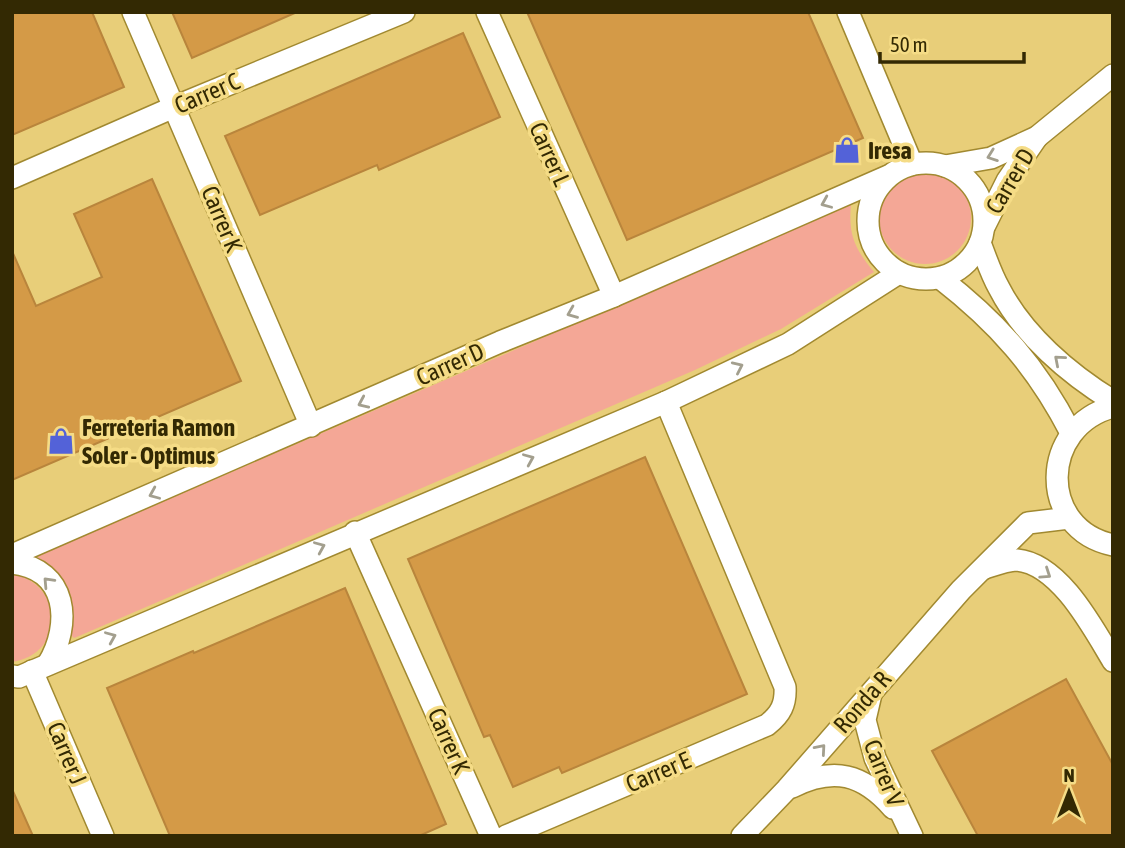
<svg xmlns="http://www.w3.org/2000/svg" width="1125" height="848" viewBox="0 0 1125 848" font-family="'Asap Condensed',sans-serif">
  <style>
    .green { fill: #f4a796 }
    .building { fill: #d49a47; stroke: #b9853c; stroke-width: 2 }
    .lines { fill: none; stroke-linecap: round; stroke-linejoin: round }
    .minor-casing { stroke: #a18930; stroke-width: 24 }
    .minor { stroke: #fff; stroke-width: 21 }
    .oneway { stroke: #a39f8e }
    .labels { text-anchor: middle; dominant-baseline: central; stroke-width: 7; stroke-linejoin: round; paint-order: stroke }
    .street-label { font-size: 24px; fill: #332903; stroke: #f5dc86 }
    .poi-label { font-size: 24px; font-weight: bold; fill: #332903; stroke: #f5dc86; text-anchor: start }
  </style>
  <rect width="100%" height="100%" fill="#e8ce79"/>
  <g class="green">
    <circle cx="925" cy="218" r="46"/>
    <path d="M851 205C848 235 855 249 874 272L781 329 695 370 79 636 74 638 71 635 37 559 39 555Z"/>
    <path d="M12 573C66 586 65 654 12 662Z"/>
  </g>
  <g class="building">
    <polygon points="12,12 92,12 124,87 12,135"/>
    <polygon points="172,12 297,12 192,58"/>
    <polygon points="527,12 808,12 863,138 627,240"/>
    <polygon points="463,33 500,117 379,170 377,165 260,215 225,136"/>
    <polygon points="152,179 241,381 12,480 12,251 36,306 102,277 74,214"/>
    <polygon points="645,457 747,694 562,773 559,767 513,787 490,735 484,737 408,559"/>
    <polygon points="345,588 446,824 419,836 170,836 107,688 193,651 194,653"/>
    <polygon points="1066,679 1113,765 1113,836 978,836 932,751"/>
    <polygon points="12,789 33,836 12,836"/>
  </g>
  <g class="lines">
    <defs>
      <g id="minor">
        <polyline points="133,12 311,426"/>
        <polyline points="487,12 614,296"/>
        <polyline points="848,12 912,164"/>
        <circle cx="926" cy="221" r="58"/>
        <polyline points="945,166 991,158 1037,137 1113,75"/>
        <polyline points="12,178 174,107 404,12"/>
        <polyline points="985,225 1007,181 1037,137"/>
        <path d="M980 243C986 258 991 274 999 288 1023 335 1069 374 1113 401"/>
        <path d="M940 278C998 323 1037 367 1071 433"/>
        <path d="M1113 407C1040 426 1037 529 1113 545"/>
        <polyline points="355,532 491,836"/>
        <polyline points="12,555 500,342 614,296 888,176"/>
        <path d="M12 563C68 569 72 624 48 664"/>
        <path d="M985 568C994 565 1007 560 1017 560 1060 564 1093 628 1113 661"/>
        <polyline points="32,671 103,836"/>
        <polyline points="12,676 19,677 666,402 788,344 899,273"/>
        <polyline points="871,694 865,720 875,758 912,836"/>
        <path d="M792 787C834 766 863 774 893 808"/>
        <path d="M506 836 767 725C781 714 786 704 785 687L666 402"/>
        <polyline points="742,836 787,789 961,590 1028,523 1069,518"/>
      </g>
    </defs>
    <use href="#minor" class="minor-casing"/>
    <use href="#minor" class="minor"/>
  </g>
  <defs><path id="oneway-chevron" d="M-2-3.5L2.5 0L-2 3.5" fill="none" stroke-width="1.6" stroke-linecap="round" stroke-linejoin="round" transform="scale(1.75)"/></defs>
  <g class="oneway">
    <use href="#oneway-chevron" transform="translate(992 156) rotate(160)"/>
    <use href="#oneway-chevron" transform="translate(826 203) rotate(157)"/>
    <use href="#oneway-chevron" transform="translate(572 313) rotate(158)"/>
    <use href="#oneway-chevron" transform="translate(1059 360) rotate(-139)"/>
    <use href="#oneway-chevron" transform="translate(738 367) rotate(-25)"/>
    <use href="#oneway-chevron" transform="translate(363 403) rotate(156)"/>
    <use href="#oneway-chevron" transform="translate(529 459) rotate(-23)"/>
    <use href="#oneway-chevron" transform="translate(154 494) rotate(157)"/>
    <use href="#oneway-chevron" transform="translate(320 547) rotate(-23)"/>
    <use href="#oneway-chevron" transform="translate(1046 574) rotate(34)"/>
    <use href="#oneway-chevron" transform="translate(48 582) rotate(-133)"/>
    <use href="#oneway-chevron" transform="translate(111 637) rotate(-23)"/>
    <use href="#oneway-chevron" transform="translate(821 749) rotate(-49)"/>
  </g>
  <defs>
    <symbol id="shop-bare" viewBox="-9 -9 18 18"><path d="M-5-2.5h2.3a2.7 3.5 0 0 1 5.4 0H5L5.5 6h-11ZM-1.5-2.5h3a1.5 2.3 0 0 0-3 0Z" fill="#5362d8" stroke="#f5dc86" stroke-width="2.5" paint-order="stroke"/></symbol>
  </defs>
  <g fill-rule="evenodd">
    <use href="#shop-bare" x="828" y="131" width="38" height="38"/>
    <use href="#shop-bare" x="42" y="422" width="38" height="38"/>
  </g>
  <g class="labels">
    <g class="street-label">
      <text transform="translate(207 93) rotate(-23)">Carrer C</text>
      <text transform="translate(550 154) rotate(66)">Carrer L</text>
      <text transform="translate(1010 181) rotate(-59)">Carrer D</text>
      <text transform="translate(222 219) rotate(67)">Carrer K</text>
      <text transform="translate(450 364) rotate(-24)">Carrer D</text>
      <text transform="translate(862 702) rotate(-49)">Ronda R</text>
      <text transform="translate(449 741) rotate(66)">Carrer K</text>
      <text transform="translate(67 753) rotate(67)">Carrer J</text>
      <text transform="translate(658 772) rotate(-23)">Carrer E</text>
      <text transform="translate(884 773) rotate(68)">Carrer V</text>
    </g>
    <g class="poi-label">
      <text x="868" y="150">Iresa</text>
      <text x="82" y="427">Ferreteria Ramon<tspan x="82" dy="28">Soler - Optimus</tspan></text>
    </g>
  </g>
  <rect width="1125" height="848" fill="none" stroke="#332903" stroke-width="28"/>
  <g transform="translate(1069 792)" stroke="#f5dc86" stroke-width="5" paint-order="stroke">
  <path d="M0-5L12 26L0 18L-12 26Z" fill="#332903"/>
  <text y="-10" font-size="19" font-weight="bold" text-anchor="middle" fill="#332903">N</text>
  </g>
  <path d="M880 52v10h144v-10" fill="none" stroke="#332903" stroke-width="3.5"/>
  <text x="890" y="52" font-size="21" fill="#332903" stroke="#f5dc86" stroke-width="5" paint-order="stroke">50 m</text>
</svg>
